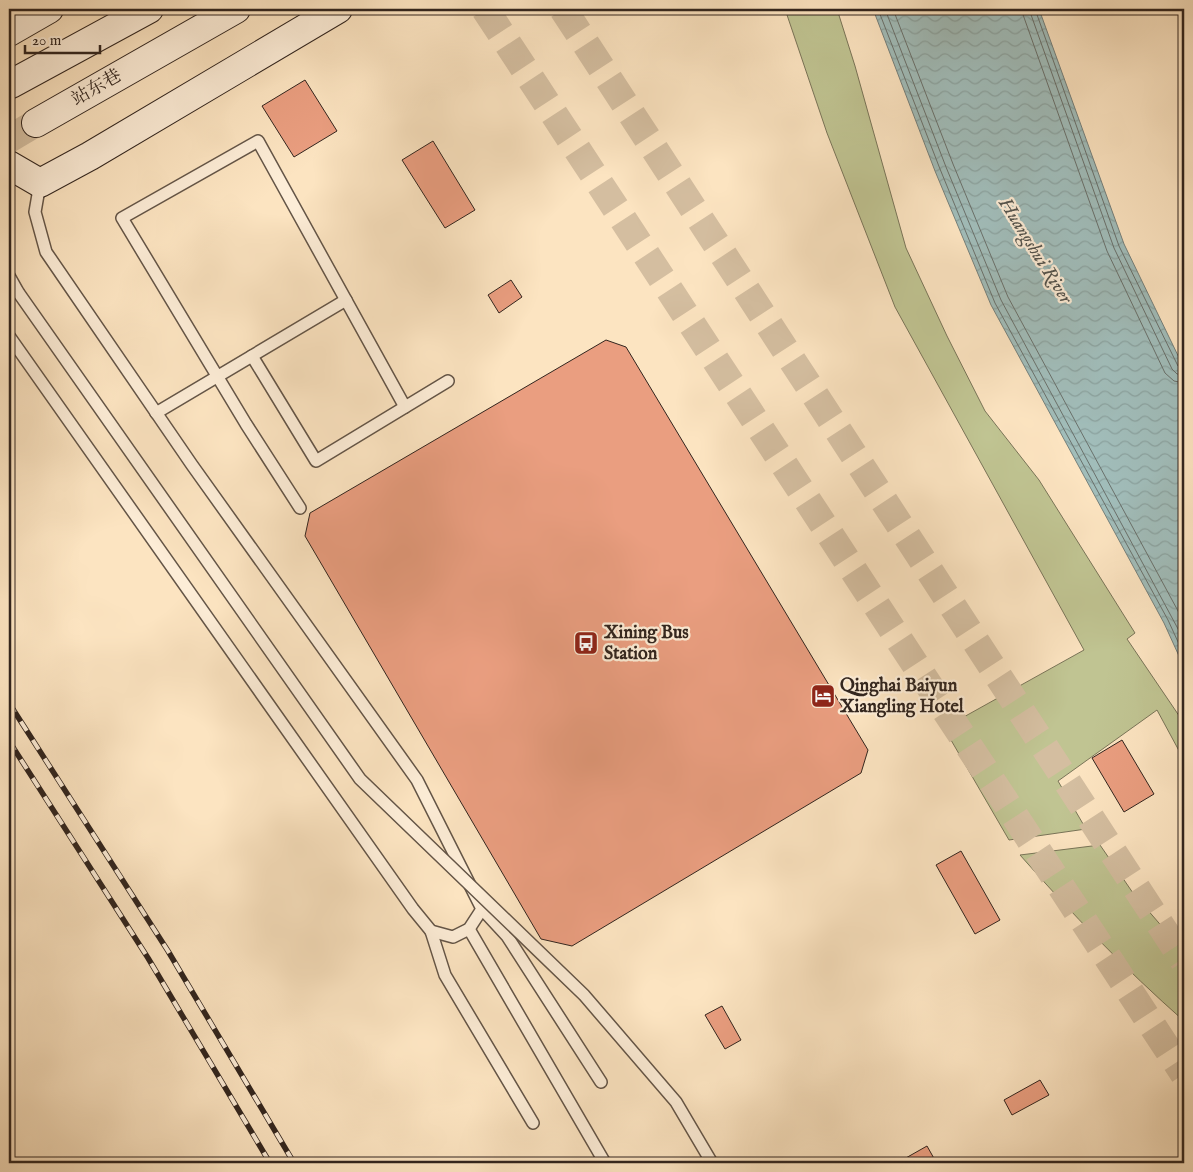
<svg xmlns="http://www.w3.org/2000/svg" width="1193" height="1172" viewBox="0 0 1193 1172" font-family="'IM FELL English','Noto Serif SC',serif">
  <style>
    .green { fill: #c0c492; stroke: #797458 }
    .water { fill: url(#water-waves); stroke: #75807c }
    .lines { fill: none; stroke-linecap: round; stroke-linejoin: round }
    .shore { stroke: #6a716c; stroke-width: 1 }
    .building { fill: #ea9e80; stroke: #32251e }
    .secondary-tunnel { stroke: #d4bea0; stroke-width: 28; stroke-dasharray: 28 14; stroke-linecap: butt }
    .trunk-tunnel { stroke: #d4bea0; stroke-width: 28; stroke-dasharray: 28 14; stroke-linecap: butt }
    .service-casing { stroke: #645547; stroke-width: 14 }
    .secondary-casing { stroke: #32251e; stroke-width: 30 }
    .service { stroke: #fdedd7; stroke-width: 11 }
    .secondary { stroke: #fdedd7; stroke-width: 28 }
    .rail-casing { stroke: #32251e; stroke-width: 5.5 }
    .rail { stroke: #fdedd7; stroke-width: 4; stroke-dasharray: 11; stroke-linecap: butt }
    .service-bridge-casing { stroke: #645547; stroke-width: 14; stroke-linecap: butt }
    .service-bridge { stroke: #fdedd7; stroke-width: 11 }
    .labels { text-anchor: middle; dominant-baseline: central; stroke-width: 4.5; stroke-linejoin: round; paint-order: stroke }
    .street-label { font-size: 18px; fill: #32251e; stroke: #fdedd7 }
    .poi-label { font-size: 18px; font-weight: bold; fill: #32251e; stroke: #fdedd7; text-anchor: start }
    .water-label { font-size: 19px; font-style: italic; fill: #53534d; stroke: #fdedd7 }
  </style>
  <defs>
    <pattern id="water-waves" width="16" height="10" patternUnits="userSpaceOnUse" patternTransform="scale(1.25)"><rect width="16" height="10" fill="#a1bdba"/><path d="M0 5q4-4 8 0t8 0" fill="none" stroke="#8ba29f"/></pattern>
  </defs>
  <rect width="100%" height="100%" fill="#fce4c1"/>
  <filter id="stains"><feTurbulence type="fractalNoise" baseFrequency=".004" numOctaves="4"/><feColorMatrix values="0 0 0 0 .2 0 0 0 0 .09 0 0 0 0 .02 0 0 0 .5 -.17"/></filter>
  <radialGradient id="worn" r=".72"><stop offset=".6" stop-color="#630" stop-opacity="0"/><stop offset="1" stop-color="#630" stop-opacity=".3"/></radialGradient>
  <g class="green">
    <polygon points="785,9 837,9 855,66 906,248 947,336 985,411 1039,480 1135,633 1127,639 1184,723 1184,760 1157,710 1058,781 1086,829 1009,840 944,728 1084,650 895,307 827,133"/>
    <path d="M1100 845 1133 893 1184 952V1021C1125 969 1072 914 1020 855Z"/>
  </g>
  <polygon class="water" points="873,9 1039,9 1124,244 1184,368 1184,667 1164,623 991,305 935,171"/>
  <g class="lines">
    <g class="shore">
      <polyline points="878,9 940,169 995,303 1168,620 1184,655"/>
      <polyline points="885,9 946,167 1001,300 1184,640"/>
      <polyline points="893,9 953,164 1008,297 1184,622"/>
      <polyline points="1021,9 1107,251 1165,373 1174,381 1184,383"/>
      <polyline points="1029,9 1114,248 1172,369 1177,374 1184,375"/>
      <polyline points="1035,9 1119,246 1178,366 1184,369"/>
    </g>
  </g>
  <g class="building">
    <polygon points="305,80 337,131 294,157 262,106"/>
    <polygon points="433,141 475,210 445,228 402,160"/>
    <polygon points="511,280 522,297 499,313 488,295"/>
    <polygon points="606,340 626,347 868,750 861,773 572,946 541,939 305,536 310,513"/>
    <polygon points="1122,740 1154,794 1124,812 1092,758"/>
    <polygon points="961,851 1000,920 975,934 936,865"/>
    <polygon points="722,1006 741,1040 725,1049 705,1015"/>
    <polygon points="1040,1080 1049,1095 1012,1115 1004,1100"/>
    <polygon points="927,1146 936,1162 933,1163 897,1163"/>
  </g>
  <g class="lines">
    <polyline class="secondary-tunnel" points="9,139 36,123"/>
    <g class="trunk-tunnel">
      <polyline points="485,9 1184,1074"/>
      <polyline points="563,9 1184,961"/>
    </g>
    <defs>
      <g id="service">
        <polyline points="9,276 18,292"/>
        <polyline points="9,336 413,909 431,931 453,937 469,929 482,909 417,780 192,465 46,252 35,212 40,183"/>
        <polyline points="252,356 316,461 448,381"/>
        <polyline points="156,413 346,300"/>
        <polyline points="300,508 246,424 122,218 258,141 405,407"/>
        <polyline points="482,909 507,936 601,1082"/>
        <polyline points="469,929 605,1163"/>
        <polyline points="431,931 445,975 533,1123"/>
      </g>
      <g id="secondary">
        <polyline points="9,32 49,9"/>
        <polyline points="11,84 149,9"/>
        <polyline points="36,123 236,9"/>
        <polyline points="9,165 40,183 90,156 338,9"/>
      </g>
    </defs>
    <use href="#service" class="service-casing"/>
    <use href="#secondary" class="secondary-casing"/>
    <use href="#service" class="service"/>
    <use href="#secondary" class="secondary"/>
    <defs>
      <g id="rail">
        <polyline points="9,703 168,951 294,1163"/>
        <polyline points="9,741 148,958 270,1163"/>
      </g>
    </defs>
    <use href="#rail" class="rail-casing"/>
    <use href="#rail" class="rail"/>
    <defs>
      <polyline id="service-bridge" points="18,292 360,779 584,995 676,1102 712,1163"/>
    </defs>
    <use href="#service-bridge" class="service-bridge-casing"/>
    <use href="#service-bridge" class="service-bridge"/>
  </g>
  <defs>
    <symbol id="bus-square" viewBox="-11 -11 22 22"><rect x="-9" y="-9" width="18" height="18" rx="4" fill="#8f2418" stroke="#fdedd7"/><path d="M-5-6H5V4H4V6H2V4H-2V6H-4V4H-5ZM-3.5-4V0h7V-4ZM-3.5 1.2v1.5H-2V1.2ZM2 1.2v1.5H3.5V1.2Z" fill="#fff"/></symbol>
    <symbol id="hotel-square" viewBox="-11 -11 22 22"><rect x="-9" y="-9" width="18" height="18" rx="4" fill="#8f2418" stroke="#fdedd7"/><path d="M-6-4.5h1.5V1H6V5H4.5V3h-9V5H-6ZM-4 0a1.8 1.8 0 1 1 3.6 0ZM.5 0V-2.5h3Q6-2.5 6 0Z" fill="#fff"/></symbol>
  </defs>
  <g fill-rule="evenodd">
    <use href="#bus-square" x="572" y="629" width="28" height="28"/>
    <use href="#hotel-square" x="809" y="682" width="28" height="28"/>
  </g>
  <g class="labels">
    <g class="street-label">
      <text transform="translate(97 88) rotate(-30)">站东巷</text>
    </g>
    <g class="poi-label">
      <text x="604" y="633">Xining Bus<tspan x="604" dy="21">Station</tspan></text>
      <text x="840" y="686">Qinghai Baiyun<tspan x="840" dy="21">Xiangling Hotel</tspan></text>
    </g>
    <g class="water-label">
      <text transform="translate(1035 251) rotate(58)">Huangshui River</text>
    </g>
  </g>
  <rect width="1193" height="1172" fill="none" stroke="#fce4c1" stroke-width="30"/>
  <rect x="10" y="10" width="1173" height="1152" fill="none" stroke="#32251e" stroke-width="2.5"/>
  <rect x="15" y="15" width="1163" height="1142" fill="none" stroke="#32251e"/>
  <path d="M25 45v8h75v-8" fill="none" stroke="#32251e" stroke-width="2.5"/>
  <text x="32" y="45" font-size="15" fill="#32251e" stroke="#fdedd7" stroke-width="4" paint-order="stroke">20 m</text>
  <rect width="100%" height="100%" filter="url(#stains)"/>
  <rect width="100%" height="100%" fill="url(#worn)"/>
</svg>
